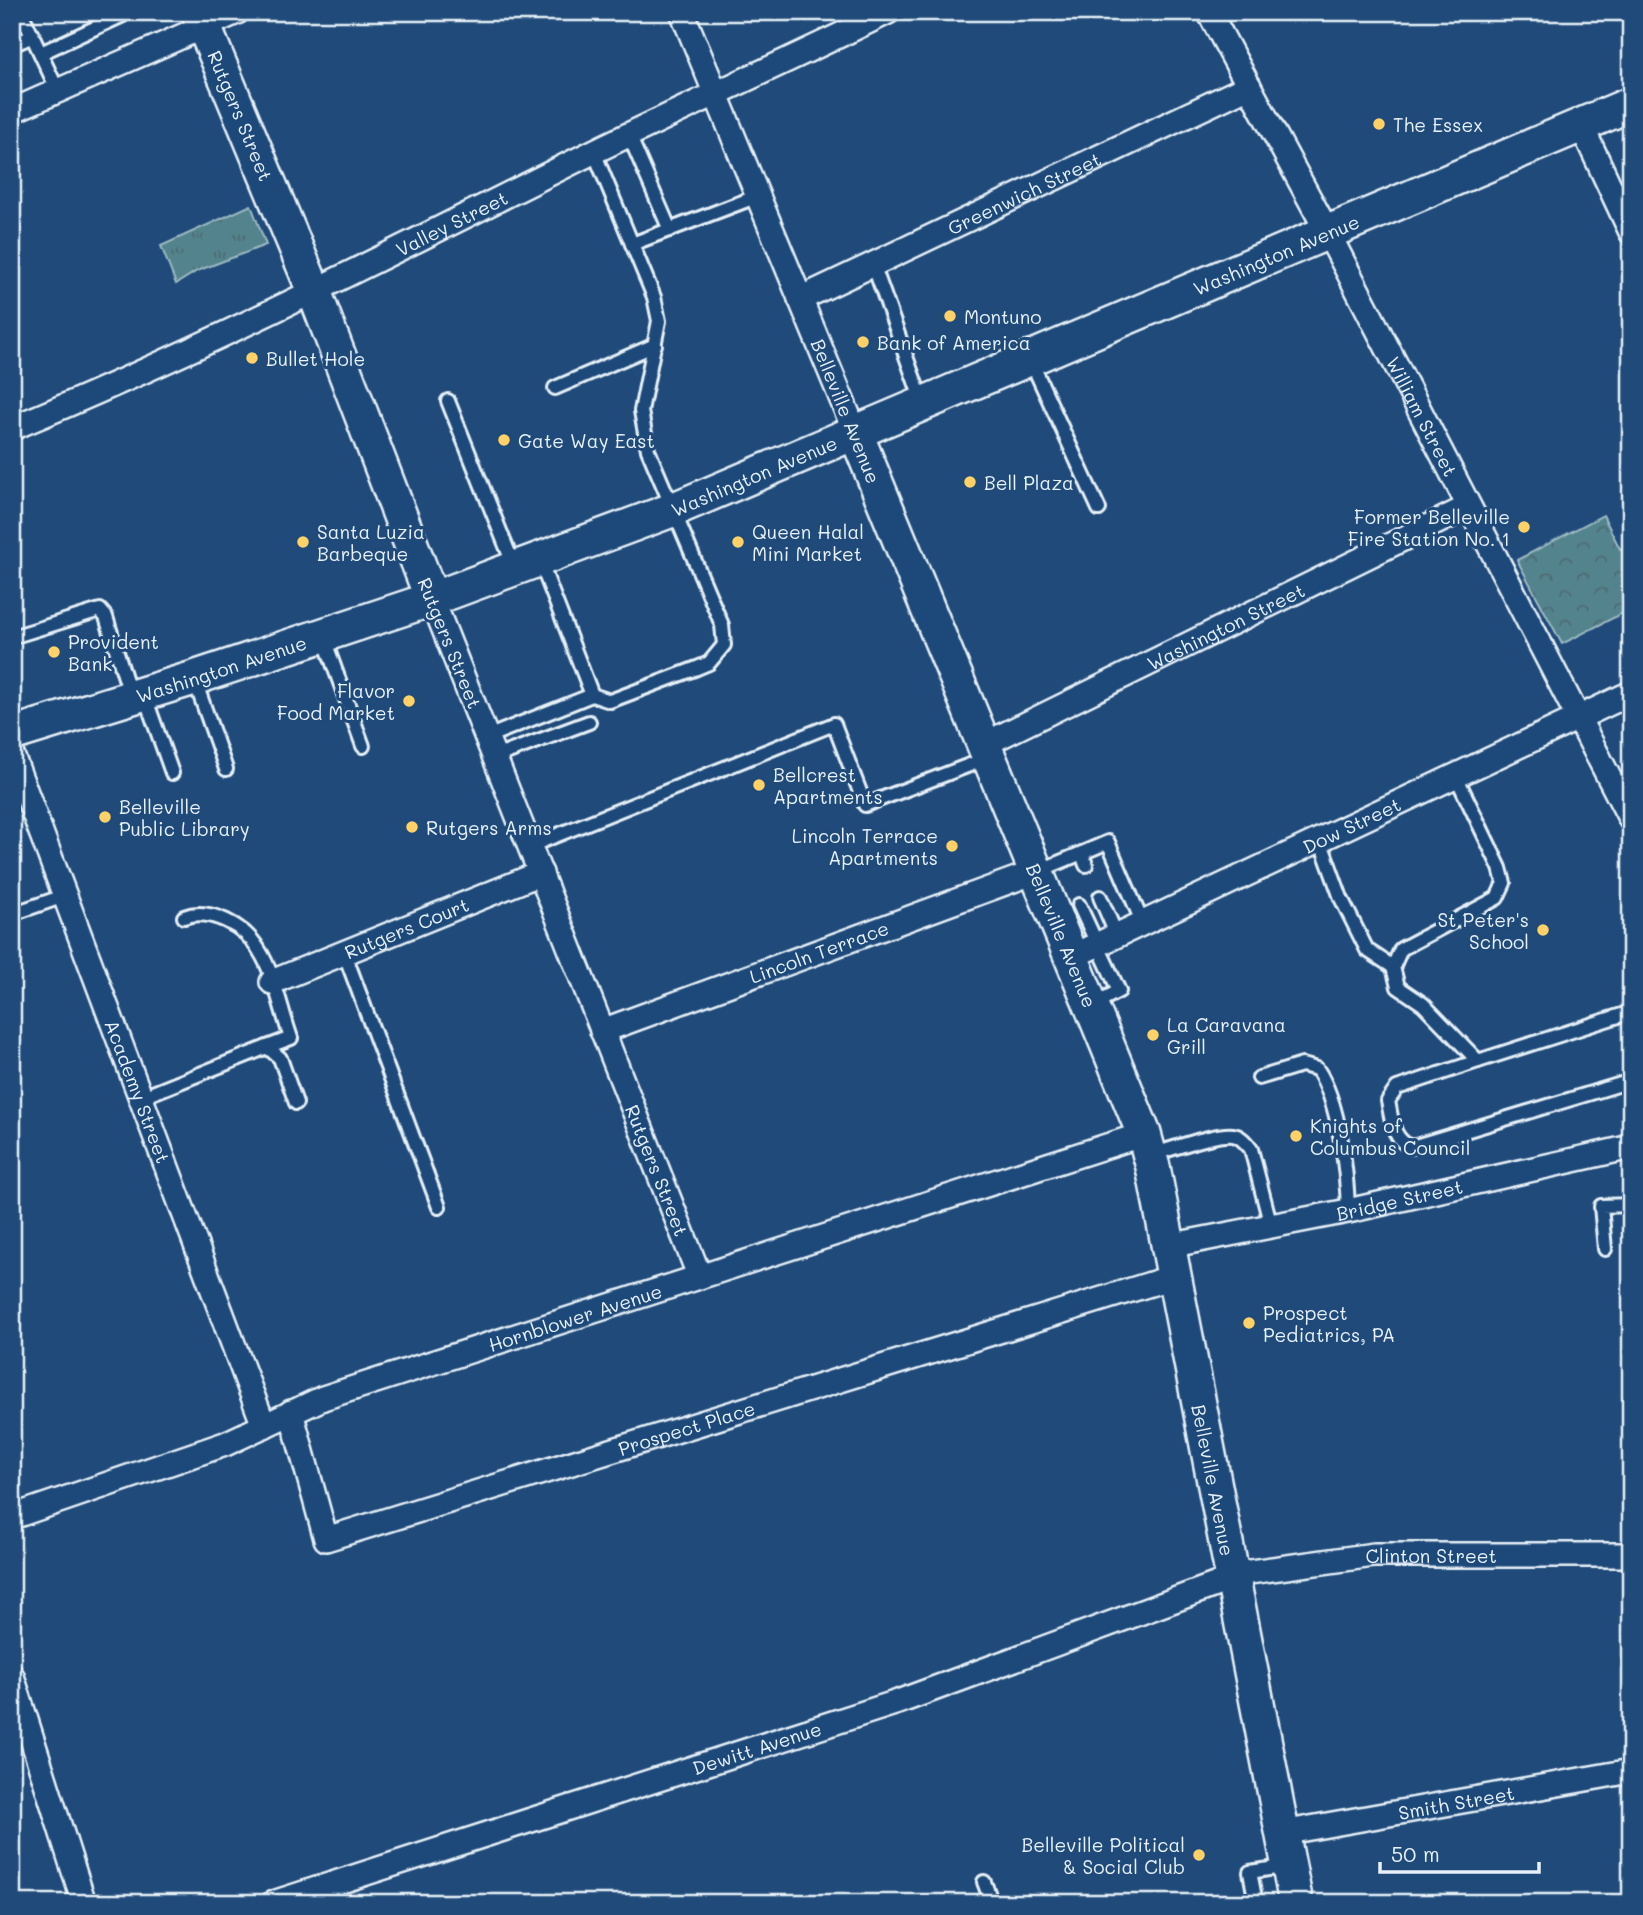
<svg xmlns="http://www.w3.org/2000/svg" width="1643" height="1915" viewBox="0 0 1643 1915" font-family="Mali,sans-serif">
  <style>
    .grass { fill: url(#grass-tufts); stroke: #9ebac2; stroke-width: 2 }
    .park { fill: url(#park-crowns); stroke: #9ebac2; stroke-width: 2 }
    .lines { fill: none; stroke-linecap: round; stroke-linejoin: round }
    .lane-casing { stroke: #e8f1f8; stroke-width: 18 }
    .street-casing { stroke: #e8f1f8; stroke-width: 28 }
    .secondary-casing { stroke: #e8f1f8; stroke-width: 38 }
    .lane { stroke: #1f4a7a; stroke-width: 12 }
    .street { stroke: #1f4a7a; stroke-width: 23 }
    .secondary { stroke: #1f4a7a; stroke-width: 33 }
    .poi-dot { fill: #ffd166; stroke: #1f4a7a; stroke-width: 2.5 }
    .labels { text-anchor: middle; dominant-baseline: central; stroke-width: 6; stroke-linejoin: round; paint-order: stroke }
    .street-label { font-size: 19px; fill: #e8f1f8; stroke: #1f4a7a }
    .poi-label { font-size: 19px; fill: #e8f1f8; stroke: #1f4a7a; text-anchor: start }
  </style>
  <defs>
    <pattern id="grass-tufts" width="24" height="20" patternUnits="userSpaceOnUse" patternTransform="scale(1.75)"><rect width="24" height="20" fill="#53838d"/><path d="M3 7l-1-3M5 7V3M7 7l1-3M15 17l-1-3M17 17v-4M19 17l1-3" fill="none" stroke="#4e6b72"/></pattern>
    <pattern id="park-crowns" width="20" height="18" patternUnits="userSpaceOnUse" patternTransform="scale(1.75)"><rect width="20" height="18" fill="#53838d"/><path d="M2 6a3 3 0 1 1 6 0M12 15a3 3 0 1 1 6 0" fill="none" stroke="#4e6b72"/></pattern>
  </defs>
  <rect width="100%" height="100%" fill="#1f4a7a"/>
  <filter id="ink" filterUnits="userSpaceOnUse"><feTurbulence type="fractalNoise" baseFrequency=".0143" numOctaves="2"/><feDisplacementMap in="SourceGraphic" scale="14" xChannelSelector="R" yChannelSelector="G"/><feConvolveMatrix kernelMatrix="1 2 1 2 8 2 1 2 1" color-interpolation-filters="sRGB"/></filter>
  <g filter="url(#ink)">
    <polygon class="grass" points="251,205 266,245 197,271 176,284 161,246"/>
    <polygon class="park" points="1603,515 1620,549 1631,545 1631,609 1562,644 1517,560"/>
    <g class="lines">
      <defs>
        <g id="lane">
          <polyline points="21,12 58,91"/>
          <polyline points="12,45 33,36"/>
          <polyline points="41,53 123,15 122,12"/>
          <polyline points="629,135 670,230"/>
          <polyline points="632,244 758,196"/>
          <polyline points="873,264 923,404"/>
          <polyline points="1030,359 1099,509"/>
          <polyline points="555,388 655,345"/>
          <polyline points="448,401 514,566"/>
          <polyline points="540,561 592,695"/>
          <polyline points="323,636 363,746"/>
          <polyline points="12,637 100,610 106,617 131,697"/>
          <polyline points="194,678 226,769"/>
          <polyline points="144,694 172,773"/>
          <polyline points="487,737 592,695 610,701 697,668 709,663 724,645 722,625 648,450 641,411 659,321 654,297 594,152"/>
          <polyline points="495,757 589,722"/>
          <polyline points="1455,774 1500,868 1504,883 1497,898 1401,949 1393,967 1398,987 1423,1004 1478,1061 1631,1012"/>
          <polyline points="1320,840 1341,898 1367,950 1393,967"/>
          <polyline points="530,846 834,724 865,805 988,758"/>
          <polyline points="1082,853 1108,842 1143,924"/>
          <polyline points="1036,872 1082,853 1086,865"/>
          <polyline points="1100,897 1117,936"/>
          <polyline points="1079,905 1119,991 1092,1005"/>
          <polyline points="12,914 64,896"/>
          <path d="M184 917C210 907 245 926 259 950 275 975 281 1010 291 1038L267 1047"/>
          <polyline points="344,952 439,1207"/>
          <path d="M1478 1061 1397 1088 1388 1101C1392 1120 1392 1140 1412 1147L1631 1081"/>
          <path d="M1259 1078 1302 1065 1317 1069C1339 1101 1347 1171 1348 1211"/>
          <polyline points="140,1098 267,1047 280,1058 296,1103"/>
          <path d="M1150 1155C1171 1150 1213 1133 1233 1135 1241 1136 1246 1143 1251 1149L1271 1226"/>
          <polyline points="1605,1249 1601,1206 1631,1205"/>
          <polyline points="984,1882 992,1903"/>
          <polyline points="1256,1903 1250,1872 1288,1866"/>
        </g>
        <g id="street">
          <polyline points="682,12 856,434"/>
          <path id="s1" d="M1209 12 1328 233 1631 820"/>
          <polyline points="12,111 237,12"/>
          <polyline points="1581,125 1631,232"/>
          <path id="s2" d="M800 299 1249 86"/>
          <path id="s3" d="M12 428C210 347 400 248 591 153 689 105 790 60 888 12"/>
          <path id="s4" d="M432 599 699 1275"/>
          <path id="s5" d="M983 745 1468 507"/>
          <path id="s6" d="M12 755 264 1426"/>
          <path id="s7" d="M1071 957 1631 693"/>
          <path id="s8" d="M272 982 541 873"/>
          <path id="s9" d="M602 1031 1035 872"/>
          <path id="s10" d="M1168 1246 1348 1211 1631 1147"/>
          <path id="s11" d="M291 1412 326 1539 1173 1277"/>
          <path id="s12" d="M12 1517 225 1444 323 1398 1144 1134"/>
          <polyline points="12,1676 84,1903"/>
          <path id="s13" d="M1282 1833 1631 1771"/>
          <path id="s14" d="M273 1903 898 1702 1250 1572 1374 1555H1631"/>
        </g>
        <g id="secondary">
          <path id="s15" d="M198 12 314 291 432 599"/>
          <path id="s16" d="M856 434 1144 1134 1153 1167 1296 1903"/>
          <path id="s17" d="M12 734 194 678 432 599 672 510 1631 104"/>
        </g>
      </defs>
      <use href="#lane" class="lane-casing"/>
      <use href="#street" class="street-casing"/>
      <use href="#secondary" class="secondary-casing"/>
      <use href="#lane" class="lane"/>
      <use href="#street" class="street"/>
      <use href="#secondary" class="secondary"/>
    </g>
  </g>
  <g class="poi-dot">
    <circle cx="1379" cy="124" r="7"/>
    <circle cx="950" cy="316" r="7"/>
    <circle cx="863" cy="342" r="7"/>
    <circle cx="252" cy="358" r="7"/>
    <circle cx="504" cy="440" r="7"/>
    <circle cx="970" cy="482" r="7"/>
    <circle cx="1524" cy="527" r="7"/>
    <circle cx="303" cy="542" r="7"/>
    <circle cx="738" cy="542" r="7"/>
    <circle cx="54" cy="652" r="7"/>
    <circle cx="409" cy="701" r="7"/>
    <circle cx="759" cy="785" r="7"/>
    <circle cx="105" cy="817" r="7"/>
    <circle cx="412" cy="827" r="7"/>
    <circle cx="952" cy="846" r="7"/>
    <circle cx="1543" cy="930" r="7"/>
    <circle cx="1153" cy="1035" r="7"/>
    <circle cx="1296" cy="1136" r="7"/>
    <circle cx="1249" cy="1323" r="7"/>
    <circle cx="1199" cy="1855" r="7"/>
  </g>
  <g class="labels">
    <g class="street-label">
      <text stroke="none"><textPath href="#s15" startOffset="112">Rutgers Street</textPath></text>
      <text stroke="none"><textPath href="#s2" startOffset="248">Greenwich Street</textPath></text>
      <text stroke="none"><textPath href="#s3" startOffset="485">Valley Street</textPath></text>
      <text stroke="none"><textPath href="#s17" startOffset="1353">Washington Avenue</textPath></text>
      <text transform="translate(846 411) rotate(68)">Belleville Avenue</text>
      <text stroke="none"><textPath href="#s1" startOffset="457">William Street</textPath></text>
      <text stroke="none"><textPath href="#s17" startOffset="786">Washington Avenue</textPath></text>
      <text stroke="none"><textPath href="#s5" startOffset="270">Washington Street</textPath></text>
      <text transform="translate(450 643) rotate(68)">Rutgers Street</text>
      <text stroke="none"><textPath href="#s17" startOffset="219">Washington Avenue</textPath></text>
      <text stroke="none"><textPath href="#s7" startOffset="310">Dow Street</textPath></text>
      <text stroke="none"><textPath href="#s8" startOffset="145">Rutgers Court</textPath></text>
      <text stroke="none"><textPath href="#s16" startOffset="542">Belleville Avenue</textPath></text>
      <text stroke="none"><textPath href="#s9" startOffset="231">Lincoln Terrace</textPath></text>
      <text stroke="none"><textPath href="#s6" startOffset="359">Academy Street</textPath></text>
      <text stroke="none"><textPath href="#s4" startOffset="614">Rutgers Street</textPath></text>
      <text stroke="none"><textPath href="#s10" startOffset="236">Bridge Street</textPath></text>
      <text stroke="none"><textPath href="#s12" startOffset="598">Hornblower Avenue</textPath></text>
      <text stroke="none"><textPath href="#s11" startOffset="509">Prospect Place</textPath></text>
      <text stroke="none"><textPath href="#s16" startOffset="1110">Belleville Avenue</textPath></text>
      <text stroke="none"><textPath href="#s14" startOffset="1214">Clinton Street</textPath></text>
      <text stroke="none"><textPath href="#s14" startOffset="508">Dewitt Avenue</textPath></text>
      <text stroke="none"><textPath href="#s13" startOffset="177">Smith Street</textPath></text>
    </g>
    <g class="poi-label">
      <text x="1393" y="124">The Essex</text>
      <text x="964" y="316">Montuno</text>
      <text x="877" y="342">Bank of America</text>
      <text x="266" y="358">Bullet Hole</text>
      <text x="518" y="440">Gate Way East</text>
      <text x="984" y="482">Bell Plaza</text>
      <text x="1510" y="516" text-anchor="end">Former Belleville<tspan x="1510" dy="22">Fire Station No. 1</tspan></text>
      <text x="317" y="531">Santa Luzia<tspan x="317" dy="22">Barbeque</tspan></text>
      <text x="752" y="531">Queen Halal<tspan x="752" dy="22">Mini Market</tspan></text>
      <text x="68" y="641">Provident<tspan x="68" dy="22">Bank</tspan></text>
      <text x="395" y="690" text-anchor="end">Flavor<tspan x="395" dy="22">Food Market</tspan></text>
      <text x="773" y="774">Bellcrest<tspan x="773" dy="22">Apartments</tspan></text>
      <text x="119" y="806">Belleville<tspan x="119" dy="22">Public Library</tspan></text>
      <text x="426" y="827">Rutgers Arms</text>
      <text x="938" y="835" text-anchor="end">Lincoln Terrace<tspan x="938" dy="22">Apartments</tspan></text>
      <text x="1529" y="919" text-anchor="end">St Peter's<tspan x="1529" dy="22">School</tspan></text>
      <text x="1167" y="1024">La Caravana<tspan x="1167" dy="22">Grill</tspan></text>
      <text x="1310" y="1125">Knights of<tspan x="1310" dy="22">Columbus Council</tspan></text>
      <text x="1263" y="1312">Prospect<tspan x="1263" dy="22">Pediatrics, PA</tspan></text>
      <text x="1185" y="1844" text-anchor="end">Belleville Political<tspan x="1185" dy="22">&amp; Social Club</tspan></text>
    </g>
  </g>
  <rect width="1643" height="1915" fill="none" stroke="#1f4a7a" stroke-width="42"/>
  <rect x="21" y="21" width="1601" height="1873" fill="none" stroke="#e8f1f8" stroke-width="2.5" filter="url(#ink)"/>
  <path d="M1380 1862v10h159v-10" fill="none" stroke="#e8f1f8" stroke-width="3.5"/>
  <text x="1391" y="1862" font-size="21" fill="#e8f1f8" stroke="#1f4a7a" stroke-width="5" paint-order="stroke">50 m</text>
</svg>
